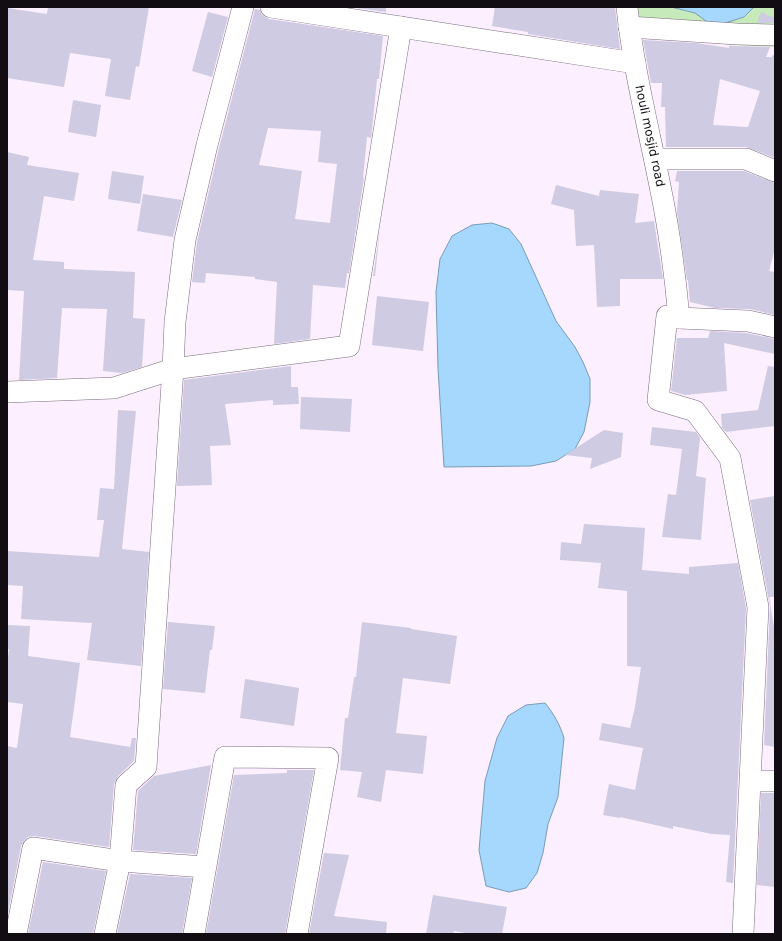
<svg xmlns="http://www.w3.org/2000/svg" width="782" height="941" viewBox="0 0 782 941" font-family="'DejaVu Sans',sans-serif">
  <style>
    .green { fill: #c6eaba }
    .water { fill: #a6d8fd; stroke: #7a9bb7 }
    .building { fill: #cfcbe2; fill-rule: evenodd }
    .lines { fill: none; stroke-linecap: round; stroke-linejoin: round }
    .street-casing { stroke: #796b7c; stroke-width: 22 }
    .street { stroke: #fff; stroke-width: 21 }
    .labels { text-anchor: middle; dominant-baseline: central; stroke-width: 3.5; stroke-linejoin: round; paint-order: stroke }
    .street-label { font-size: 12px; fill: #120d13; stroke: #fff }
  </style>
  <rect width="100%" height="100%" fill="#fcefff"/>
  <polygon class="green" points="631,7 775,7 775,47 730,45 650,28 634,14"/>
  <g class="water">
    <polygon points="671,7 754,7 744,17 722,24 706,21 695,13"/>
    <polygon points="492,223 509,229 521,244 556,321 575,347 583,362 590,379 590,402 584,432 575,449 556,461 531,466 444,467 438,368 436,292 440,259 452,236 472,225"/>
    <path d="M545 703C554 714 560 725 564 738L558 797 548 824 543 853 537 873 526 888 509 892 486 886 479 850 485 781 497 738 508 716 526 705Z"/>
  </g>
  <g class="building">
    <polygon points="48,7 149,7 139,67 136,66 130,100 105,96 111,59 70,53 64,87 7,78 7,8 47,14"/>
    <polygon points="350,7 386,7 386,12"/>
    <polygon points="495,7 615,7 620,49 528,34 528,32 492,26"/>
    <path d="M255 9 260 10 263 16 269 19 383 36 379 79H377L372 129 371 138 367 137 363 178H364L349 273H347L345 288 313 285 310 339 274 344 277 282 255 279V277L206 273 205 283 192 282 197 242 219 148ZM268 128 321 131 318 162 337 164 330 223 295 219 302 171 259 165Z"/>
    <polygon points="208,12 228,17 212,77 192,71"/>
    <polygon points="761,12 775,18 775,23 757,23"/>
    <path d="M643 40 696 43 729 48V46L770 47 766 57H772V55L775 56V158L746 147H666L665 107H661L662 83H651ZM720 79 760 91 748 127 713 125Z"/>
    <polygon points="73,100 101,105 96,137 68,132"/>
    <polygon points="7,152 29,157 27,165 79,173 74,201 44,196 33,260 64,262 64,269 135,272 133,318 145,319 142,367 122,373 103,371 107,309 62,308 57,378 19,380 24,291 7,290"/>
    <polygon points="112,171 144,176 140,204 108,199"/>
    <polygon points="677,171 744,171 775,183 775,248 769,271 775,272 775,315 750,309 715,308 690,302 688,280 687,280 677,212 679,182 675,181"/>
    <polygon points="556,185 599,196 600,190 639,194 635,223 654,221 663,279 620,279 620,306 597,307 594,245 576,246 574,210 551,204"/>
    <polygon points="143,194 182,200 173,237 137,231"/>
    <polygon points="380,230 375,276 373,276"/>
    <polygon points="377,296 429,302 423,351 372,345"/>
    <polygon points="710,331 746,333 775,339 775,354 724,343 727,391 685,395 671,391 677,338 708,338"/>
    <polygon points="291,366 291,387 298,387 299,404 273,405 273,400 225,404 231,445 210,446 212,485 177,486 184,380"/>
    <polygon points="768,366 775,367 775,426 726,432 722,428 721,414 758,410"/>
    <polygon points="301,397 352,399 350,432 300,429"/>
    <polygon points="118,410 136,411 122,549 149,552 141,666 87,660 92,623 21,619 23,586 7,585 7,551 99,557 104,520 97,520 100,488 114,489"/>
    <polygon points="652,427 696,432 700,438 696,476 706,478 701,540 662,537 668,494 676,495 682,449 650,445"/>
    <polygon points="604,430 623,433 621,457 590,469 592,458 565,455"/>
    <polygon points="775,496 775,597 769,597 775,633 775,747 764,745 770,607 750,500"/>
    <polygon points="584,524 645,528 642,570 689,574 689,567 738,563 746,608 733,883 726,882 730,835 712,834 673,826 673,829 620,817 620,818 603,815 609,784 635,790 643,748 599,740 602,723 630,728 635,707 641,667 627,666 627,591 598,588 601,563 560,560 561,542 581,544"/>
    <polygon points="168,622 215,626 212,650 210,650 205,693 163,689"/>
    <polygon points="362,622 411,628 411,629 457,636 450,684 403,678 396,733 427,736 423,774 386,770 381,802 357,797 362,772 340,770 345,718 348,718 354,677 356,677"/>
    <polygon points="7,625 30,626 28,656 80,663 70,737 130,747 132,738 136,738 134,761 118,776 114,784 109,847 35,836 28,837 24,841 21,846 7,918 7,746 17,748 23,704 7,702 7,668 9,649 7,649"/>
    <polygon points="245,679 299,688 294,726 240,718"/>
    <polygon points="211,765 196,854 133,850 138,791 154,776"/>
    <polygon points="287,770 314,770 285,934 206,934 234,775 287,773"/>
    <polygon points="761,793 775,793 775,887 757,885"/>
    <polygon points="324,853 349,855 334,916 387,922 386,934 309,934"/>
    <polygon points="43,862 106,871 93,934 28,934"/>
    <polygon points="130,874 192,878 182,934 117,934"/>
    <polygon points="433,895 507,907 502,934 471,934 454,931 453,934 426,934"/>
  </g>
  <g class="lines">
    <defs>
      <g id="street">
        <polyline points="271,7 635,63"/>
        <path d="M627 7C633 67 648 126 660 186 669 229 675 273 679 318L748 321 775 327"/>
        <polyline points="629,27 737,34 775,35"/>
        <polyline points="655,159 746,159 775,171"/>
        <polyline points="679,318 667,316 658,400 695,411 730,458 758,607 743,934"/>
        <polyline points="7,392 114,388 173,369 349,346 401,27"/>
        <polyline points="751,781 775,781"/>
        <polyline points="16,934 33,848 120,861 205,867"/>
        <polyline points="105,934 120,861 126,785 146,767 173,369 175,322 185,240 207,145 243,7"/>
        <polyline points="194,934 225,757 328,758 297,934"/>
      </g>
    </defs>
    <use href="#street" class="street-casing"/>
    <use href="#street" class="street"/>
  </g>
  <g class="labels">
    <g class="street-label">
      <text transform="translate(650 136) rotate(78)">houli mosjid road</text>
    </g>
  </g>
  <rect width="782" height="941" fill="none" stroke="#120d13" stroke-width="16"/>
</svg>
